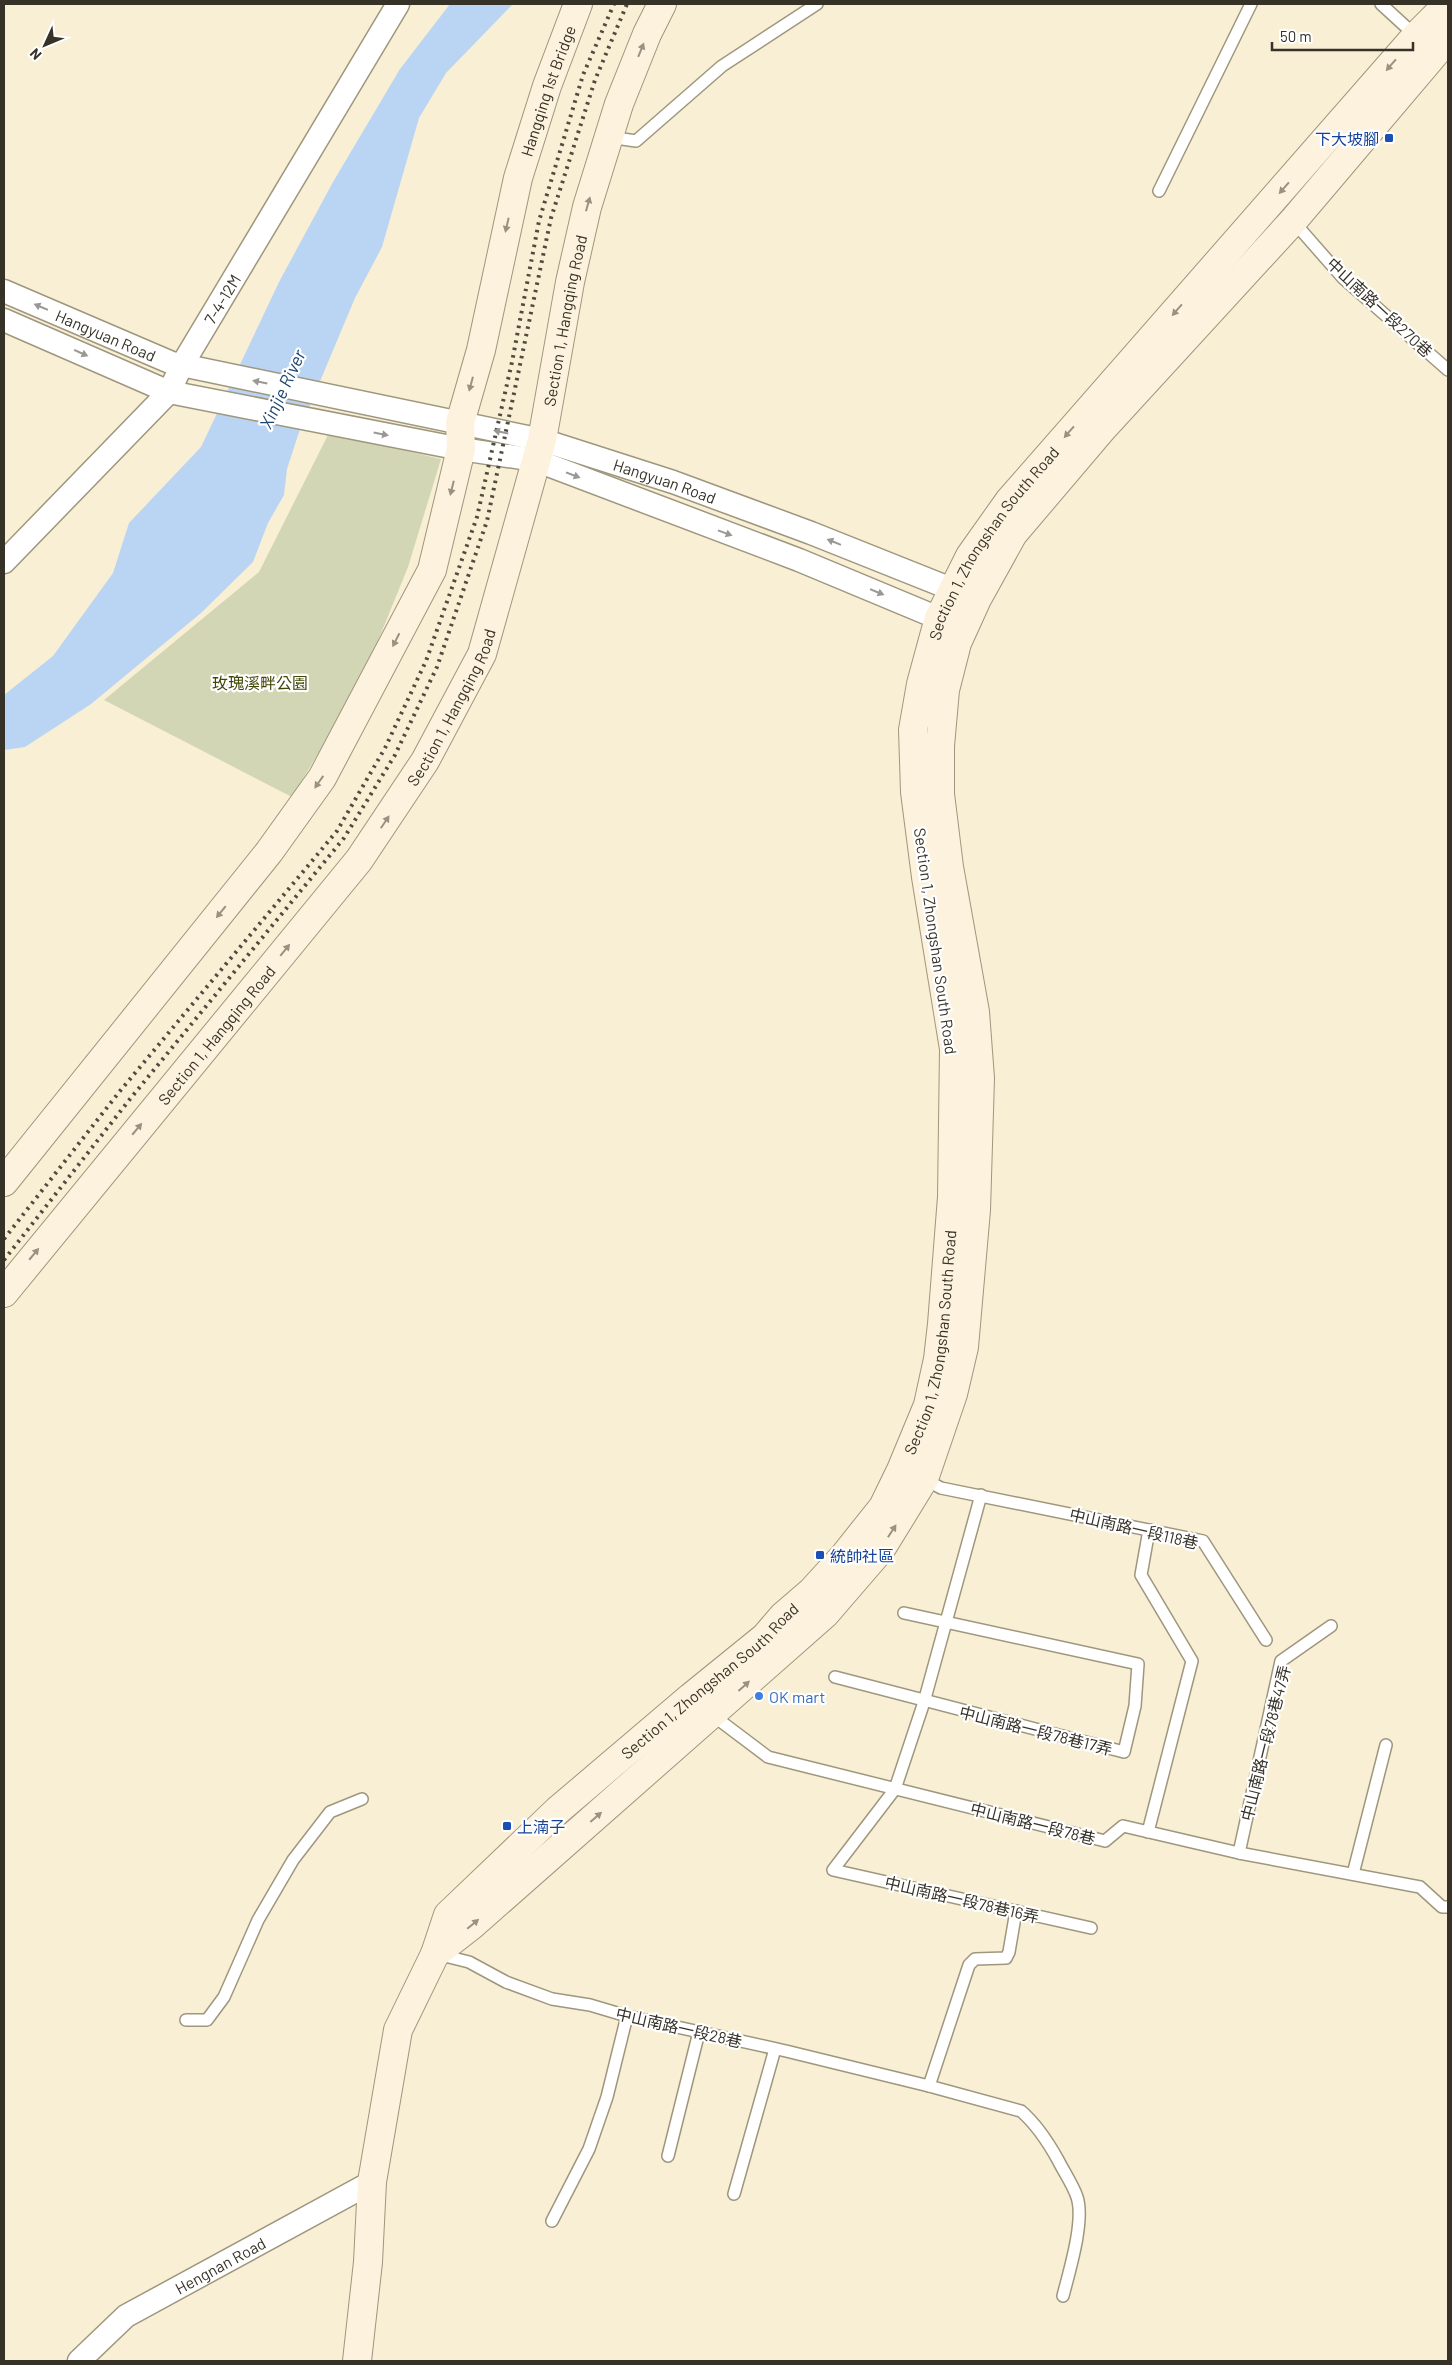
<svg xmlns="http://www.w3.org/2000/svg" width="1452" height="2365" viewBox="0 0 1452 2365" font-family="Barlow,'Noto Sans TC',sans-serif">
  <style>
    .green { fill: #d2d6b5 }
    .water { fill: #bad5f3 }
    .lines { fill: none; stroke-linecap: round; stroke-linejoin: round }
    .lane-casing { stroke: #9f967e; stroke-width: 14 }
    .street-casing { stroke: #9f967e; stroke-width: 25 }
    .secondary-casing { stroke: #9f967e; stroke-width: 30 }
    .lane { stroke: #fff; stroke-width: 11 }
    .street { stroke: #fff; stroke-width: 22 }
    .secondary { stroke: #fcf2dd; stroke-width: 28 }
    .rail { stroke: #504b3f; stroke-width: 4; stroke-dasharray: 2.5 5; stroke-linecap: butt }
    .oneway { fill: #999282 }
    .oneway2 { fill: #9a9894 }
    .transit-dot { fill: #1a4fb4; stroke: #fff; stroke-width: 2 }
    .shop-dot { fill: #3f7fe0; stroke: #fff; stroke-width: 2 }
    .labels { text-anchor: middle; dominant-baseline: central; stroke-width: 4.5; stroke-linejoin: round; paint-order: stroke }
    .street-label { font-size: 16px; fill: #363228; stroke: #fff }
    .transit-label { font-size: 16px; fill: #164399; stroke: #fff; text-anchor: start }
    .park-label { font-size: 16px; fill: #424606; stroke: #fff }
    .shop-label { font-size: 16px; fill: #366cbe; stroke: #fff; text-anchor: start }
    .water-label { font-size: 18px; font-style: italic; fill: #20456d; stroke: #fff }
  </style>
  <rect width="100%" height="100%" fill="#f8efd5"/>
  <polygon class="green" points="329,433 441,459 408,567 362,680 292,797 104,700 259,572"/>
  <polygon class="water" points="450,4 513,4 446,73 419,118 382,247 355,298 300,429 287,469 284,495 268,523 253,562 201,613 91,704 25,747 4,750 4,695 53,656 113,573 129,523 201,447 279,282 333,182 400,69"/>
  <g class="lines">
    <defs>
      <g id="lane">
        <polyline points="1381,4 1417,37"/>
        <polyline points="609,137 636,141 722,66 817,4"/>
        <polyline points="1159,191 1251,4"/>
        <polyline points="1293,221 1343,278 1448,370"/>
        <polyline points="924,1479 941,1488 1203,1541 1266,1640"/>
        <polyline points="981,1495 924,1702 895,1789 833,1870 1091,1928"/>
        <polyline points="835,1677 1124,1752 1135,1706 1138,1664 904,1613"/>
        <polyline points="711,1714 768,1757 1105,1841 1123,1826 1239,1853 1420,1887 1442,1907 1448,1907"/>
        <polyline points="1148,1832 1192,1661 1141,1575 1149,1530"/>
        <polyline points="1239,1853 1281,1661 1331,1626"/>
        <polyline points="1353,1874 1386,1745"/>
        <polyline points="437,1954 469,1962 506,1982 552,1999 590,2005 627,2016 786,2051 929,2086 969,1965 975,1959 1006,1958 1009,1952 1016,1911"/>
        <polyline points="186,2020 207,2020 224,1997 258,1920 293,1860 330,1812 362,1799"/>
        <path d="M929 2086 1021 2111C1036 2124 1048 2142 1058 2160 1064 2172 1073 2185 1077 2197 1085 2221 1069 2272 1063 2296"/>
        <polyline points="668,2156 699,2032"/>
        <polyline points="734,2194 775,2049"/>
        <polyline points="552,2221 589,2149 607,2097 627,2016"/>
      </g>
      <g id="street">
        <path id="s1" d="M4 291 172 363 542 440 673 482 811 533 969 596"/>
        <polyline points="4,320 169,392 461,449 535,460 799,560 955,625"/>
        <path id="s2" d="M4 562 169 392 182 365 398 4"/>
        <path id="s3" d="M79 2361 126 2316 372 2182"/>
      </g>
      <g id="secondary">
        <path id="s4" d="M4 1182 269 852 322 778 432 570 461 449 460 423 481 350 518 178 547 86 578 4"/>
        <path id="s5" d="M4 1293 359 860 425 761 482 654 542 440 570 282 587 207 619 104 647 34 662 4"/>
        <polyline points="435,1954 471,1926 825,1614 881,1549 924,1479 953,1394 964,1347 976,1210 980,1078 975,1012 949,867 940,794 940,746 945,690 957,643 977,599 1013,534 1103,428 1293,221 1448,38"/>
        <path id="s6" d="M357 2361 368 2262 372 2182 398 2030 435 1954 448 1915 558 1810 691 1697 765 1637 783 1616 812 1591 844 1556 883 1507 901 1470 928 1405 938 1359 942 1324 952 1197 954 1049 926 877 915 792 913 730 921 684 939 618 970 556 1009 501 1416 36 1448 4"/>
      </g>
    </defs>
    <use href="#lane" class="lane-casing"/>
    <use href="#street" class="street-casing"/>
    <use href="#secondary" class="secondary-casing"/>
    <use href="#lane" class="lane"/>
    <use href="#street" class="street"/>
    <use href="#secondary" class="secondary"/>
    <g class="rail">
      <polyline points="4,1239 120,1091 337,831 385,748 426,661 477,517 512,362 539,221 583,75 614,4"/>
      <polyline points="4,1260 130,1099 344,838 395,755 437,667 487,521 551,218 595,80 627,4"/>
    </g>
  </g>
  <defs><path id="oneway-solid" d="M-6-.8H1V-3.2L6.5 0L1 3.2V.8H-6Z" transform="scale(1.25)"/></defs>
  <g class="oneway">
    <use href="#oneway-solid" transform="translate(641 50) rotate(-68)"/>
    <use href="#oneway-solid" transform="translate(1391 65) rotate(131)"/>
    <use href="#oneway-solid" transform="translate(1284 188) rotate(131)"/>
    <use href="#oneway-solid" transform="translate(588 204) rotate(-74)"/>
    <use href="#oneway-solid" transform="translate(507 225) rotate(103)"/>
    <use href="#oneway-solid" transform="translate(1177 310) rotate(131)"/>
    <use href="#oneway-solid" transform="translate(471 384) rotate(105)"/>
    <use href="#oneway-solid" transform="translate(1069 432) rotate(131)"/>
    <use href="#oneway-solid" transform="translate(452 488) rotate(104)"/>
    <use href="#oneway-solid" transform="translate(396 640) rotate(117)"/>
    <use href="#oneway-solid" transform="translate(319 782) rotate(125)"/>
    <use href="#oneway-solid" transform="translate(385 822) rotate(-56)"/>
    <use href="#oneway-solid" transform="translate(221 912) rotate(129)"/>
    <use href="#oneway-solid" transform="translate(285 950) rotate(-51)"/>
    <use href="#oneway-solid" transform="translate(137 1129) rotate(-50)"/>
    <use href="#oneway-solid" transform="translate(34 1254) rotate(-50)"/>
    <use href="#oneway-solid" transform="translate(892 1531) rotate(-57)"/>
    <use href="#oneway-solid" transform="translate(744 1686) rotate(-42)"/>
    <use href="#oneway-solid" transform="translate(596 1817) rotate(-41)"/>
    <use href="#oneway-solid" transform="translate(473 1924) rotate(-40)"/>
  </g>
  <g class="oneway2">
    <use href="#oneway-solid" transform="translate(41 307) rotate(-157)"/>
    <use href="#oneway-solid" transform="translate(81 353) rotate(24)"/>
    <use href="#oneway-solid" transform="translate(260 382) rotate(-169)"/>
    <use href="#oneway-solid" transform="translate(501 432) rotate(-168)"/>
    <use href="#oneway-solid" transform="translate(381 434) rotate(11)"/>
    <use href="#oneway-solid" transform="translate(573 475) rotate(21)"/>
    <use href="#oneway-solid" transform="translate(725 533) rotate(20)"/>
    <use href="#oneway-solid" transform="translate(834 542) rotate(-158)"/>
    <use href="#oneway-solid" transform="translate(877 592) rotate(22)"/>
  </g>
  <g class="transit-dot">
    <rect x="1384" y="133" width="10" height="10" rx="2.5"/>
    <rect x="815" y="1550" width="10" height="10" rx="2.5"/>
    <rect x="502" y="1821" width="10" height="10" rx="2.5"/>
  </g>
  <circle class="shop-dot" cx="759" cy="1696" r="5"/>
  <g class="labels">
    <g class="street-label">
      <text stroke="none"><textPath href="#s4" startOffset="1244">Hangqing 1st Bridge</textPath></text>
      <text stroke="none"><textPath href="#s2" startOffset="344">7-4-12M</textPath></text>
      <text transform="translate(1380 307) rotate(43)">中山南路一段270巷</text>
      <text stroke="none"><textPath href="#s5" startOffset="1144">Section 1, Hangqing Road</textPath></text>
      <text stroke="none"><textPath href="#s1" startOffset="111">Hangyuan Road</textPath></text>
      <text stroke="none"><textPath href="#s1" startOffset="690">Hangyuan Road</textPath></text>
      <text stroke="none"><textPath href="#s6" startOffset="2056">Section 1, Zhongshan South Road</textPath></text>
      <text stroke="none"><textPath href="#s5" startOffset="739">Section 1, Hangqing Road</textPath></text>
      <text transform="translate(936 941) rotate(82)">Section 1, Zhongshan South Road</text>
      <text stroke="none"><textPath href="#s5" startOffset="334">Section 1, Hangqing Road</textPath></text>
      <text stroke="none"><textPath href="#s6" startOffset="1231">Section 1, Zhongshan South Road</textPath></text>
      <text transform="translate(1134 1528) rotate(13)">中山南路一段118巷</text>
      <text stroke="none"><textPath href="#s6" startOffset="811">Section 1, Zhongshan South Road</textPath></text>
      <text transform="translate(1036 1730) rotate(14)">中山南路一段78巷17弄</text>
      <text transform="translate(1265 1743) rotate(-76)">中山南路一段78巷47弄</text>
      <text transform="translate(1033 1823) rotate(14)">中山南路一段78巷</text>
      <text transform="translate(962 1899) rotate(13)">中山南路一段78巷16弄</text>
      <text transform="translate(679 2027) rotate(13)">中山南路一段28巷</text>
      <text stroke="none"><textPath href="#s3" startOffset="172">Hengnan Road</textPath></text>
    </g>
    <g class="transit-label">
      <text x="1379" y="138" text-anchor="end">下大坡腳</text>
      <text x="830" y="1555">統帥社區</text>
      <text x="517" y="1826">上湳子</text>
    </g>
    <g class="park-label">
      <text x="260" y="682">玫瑰溪畔公園</text>
    </g>
    <g class="shop-label">
      <text x="769" y="1696">OK mart</text>
    </g>
    <g class="water-label">
      <text transform="translate(282 389) rotate(-65)">Xinjie River</text>
    </g>
  </g>
  <rect width="1452" height="2365" fill="none" stroke="#363228" stroke-width="10"/>
  <g transform="translate(45 45) rotate(226)" stroke="#ffffff" stroke-width="4" paint-order="stroke">
  <path d="M0-4L9 19L0 12L-9 19Z" fill="#363228"/>
  <text y="-8" font-size="14" font-weight="bold" text-anchor="middle" fill="#363228">N</text>
  </g>
  <path d="M1272 42v8h141v-8" fill="none" stroke="#363228" stroke-width="2.5"/>
  <text x="1280" y="42" font-size="15" fill="#363228" stroke="#ffffff" stroke-width="4" paint-order="stroke">50 m</text>
</svg>
